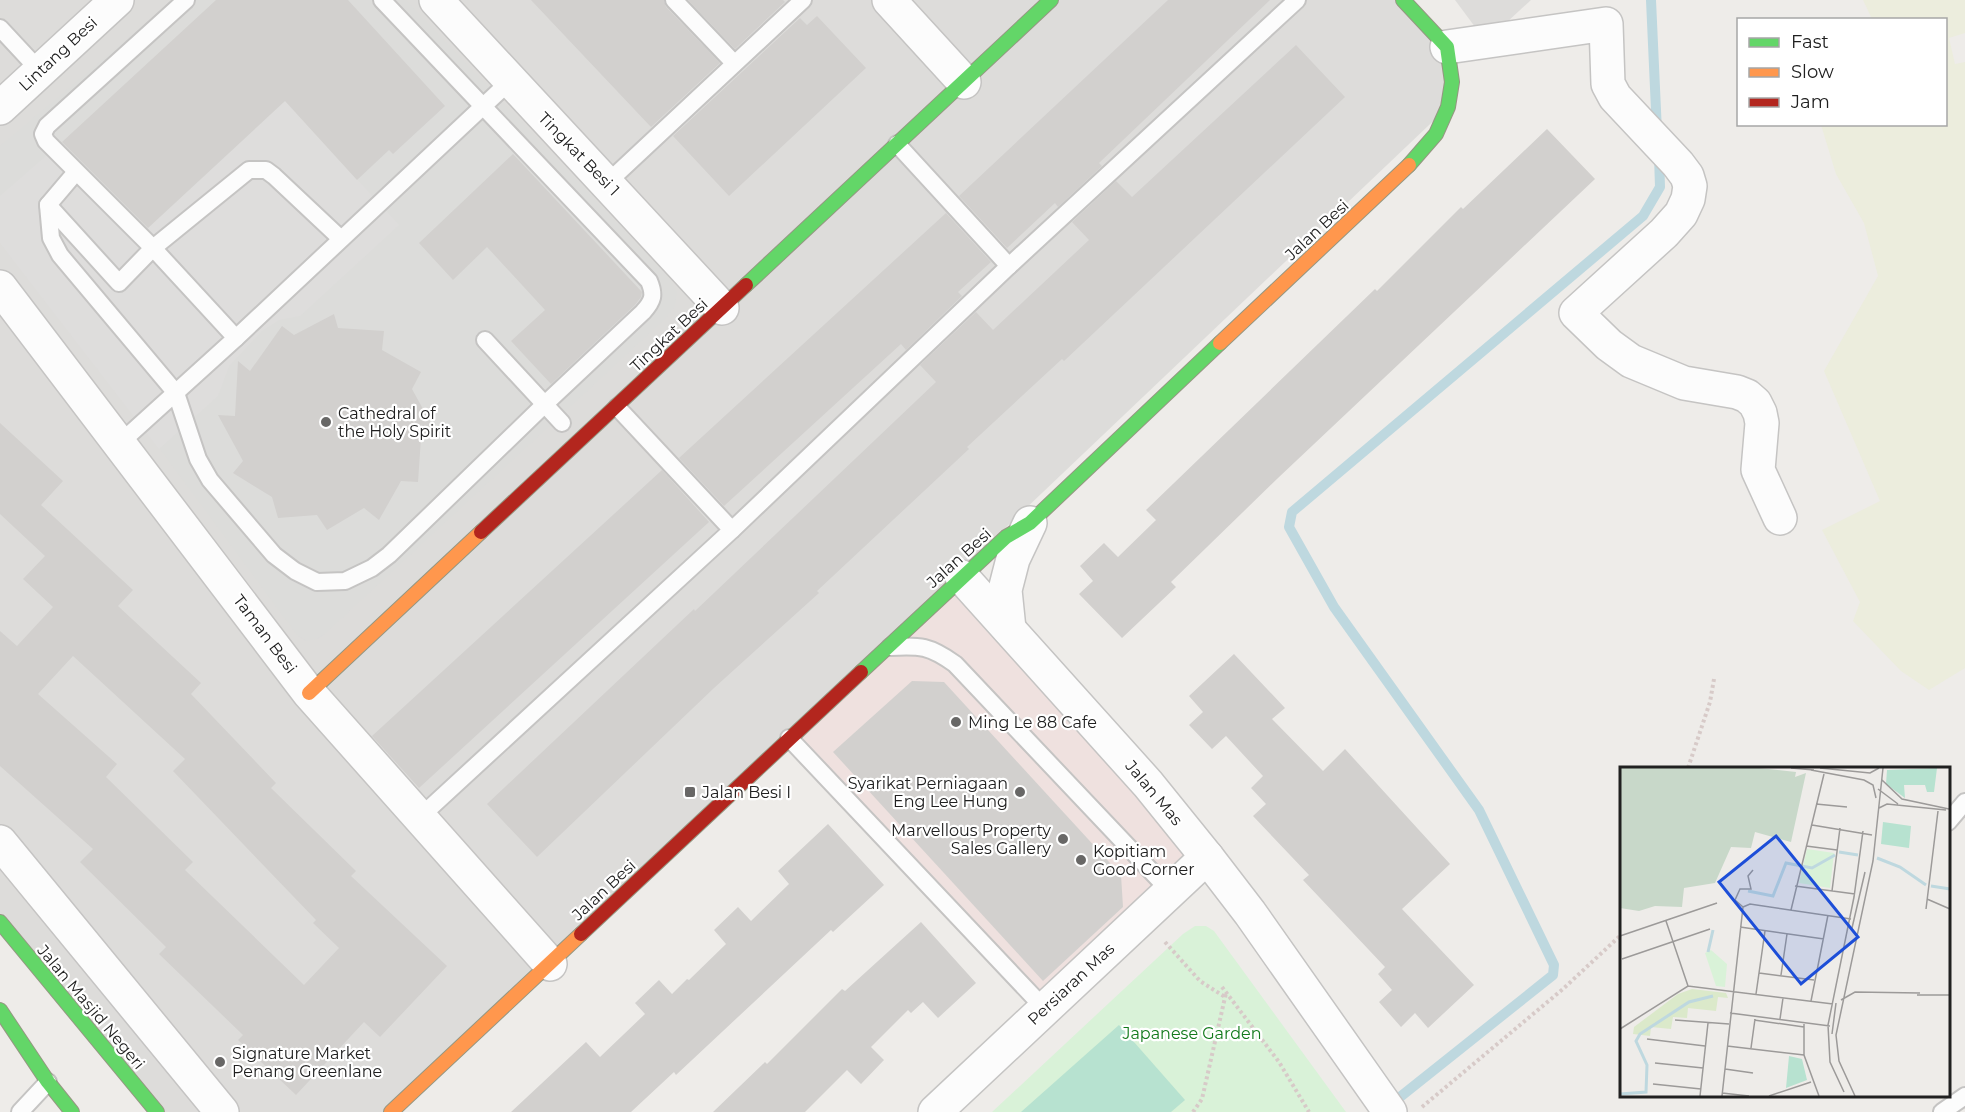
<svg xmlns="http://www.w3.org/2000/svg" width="1965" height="1112" viewBox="0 0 1965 1112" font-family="Montserrat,sans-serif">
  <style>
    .residential { fill: #dddcda }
    .commercial { fill: #efe1df }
    .religious { fill: #dcdcda }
    .farmland { fill: #eceddd }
    .park { fill: #d9f2d8 }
    .pitch { fill: #b7e2d0 }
    .parking { fill: #dedddc }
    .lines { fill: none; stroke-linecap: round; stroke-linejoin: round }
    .stream { stroke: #bed8df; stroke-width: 10 }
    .building { fill: #d2d0ce; fill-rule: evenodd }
    .lane-casing { stroke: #c5c4c3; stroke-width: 20 }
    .street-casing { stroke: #c5c4c3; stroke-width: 36 }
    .fast-casing { stroke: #959782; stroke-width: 16 }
    .slow-casing { stroke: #959782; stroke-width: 16 }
    .jam-casing { stroke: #959782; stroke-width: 16 }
    .path { stroke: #d7cac8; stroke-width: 4; stroke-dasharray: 3 3; stroke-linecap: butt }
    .lane { stroke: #fcfcfc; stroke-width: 16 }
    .street { stroke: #fcfcfc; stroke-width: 33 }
    .fast { stroke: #63d668; stroke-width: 14 }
    .slow { stroke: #ff974d; stroke-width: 14 }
    .jam { stroke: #b3261e; stroke-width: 14 }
    .poi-dot { fill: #686766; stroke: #fff; stroke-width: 2 }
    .labels { text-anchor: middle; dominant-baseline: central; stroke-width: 4.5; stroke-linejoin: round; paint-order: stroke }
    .street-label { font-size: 16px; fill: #202020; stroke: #fff }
    .poi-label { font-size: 16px; fill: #202020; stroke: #fff; text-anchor: start }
    .park-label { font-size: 16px; fill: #127a1b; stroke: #fff }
    .inset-river { fill: none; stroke: #bed8df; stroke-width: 3 }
    .inset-road { fill: none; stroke: #9c9a99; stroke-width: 1.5 }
    .view { fill: #1d4ed8; fill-opacity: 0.15; stroke: #1d4ed8; stroke-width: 3 }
    .inset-edge { fill: none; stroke: #202020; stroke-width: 3 }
  </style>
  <rect width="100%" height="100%" fill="#eeece9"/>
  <g class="residential">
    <polygon points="0,0 1403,0 1447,47 1448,107 391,1112 157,1112 0,922"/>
    <polygon points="1455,0 1531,0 1506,23 1481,35"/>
  </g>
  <polygon class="commercial" points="962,577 1207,857 1045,1009 789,738"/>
  <polygon class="religious" points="173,0 406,0 670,279 677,292 675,306 666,318 326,633 317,639 306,641 297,635 131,410 0,243 0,146"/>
  <polygon class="farmland" points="1863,0 1965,0 1965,33 1949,38 1955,64 1965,62 1965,668 1929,690 1901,671 1853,621 1860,602 1822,530 1880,501 1824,371 1878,276 1864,223 1836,174 1821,125 1946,124 1946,20 1872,19"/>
  <polygon class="park" points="1195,926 1206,926 1214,931 1346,1112 992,1112 1183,934"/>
  <polygon class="pitch" points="1119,1025 1185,1100 1171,1112 1021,1112"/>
  <polygon class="parking" points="285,101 399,225 300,316 279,320 262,331 229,366 218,396 159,449 0,243 0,196 62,142 145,231"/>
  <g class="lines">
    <g class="stream">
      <polyline points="1651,0 1657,132"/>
      <polyline points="1390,1105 1553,975 1554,965 1479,810 1334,607 1289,527 1292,512 1643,216 1660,187 1659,156"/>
    </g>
  </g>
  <g class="building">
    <polygon points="216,0 348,0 445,106 393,154 389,150 357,180 285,101 148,228 62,142"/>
    <polygon points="531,0 664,0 666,7 720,63 651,127"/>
    <polygon points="688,0 783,0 785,2 735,49"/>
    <polygon points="1168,0 1270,0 1099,163 1102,166 1058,207 1055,203 1007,248 959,196"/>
    <polygon points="817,16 866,68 729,196 673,136 800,18 807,25"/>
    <polygon points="1296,45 1345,97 1064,361 1062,359 967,447 969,449 817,591 819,593 714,688 537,857 487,804 694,609 695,611 936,382 920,365 976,312 993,330 1089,240 1072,222 1116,181 1132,197"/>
    <polygon points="1547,129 1595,179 1278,478 1171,582 1176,587 1122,638 1079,594 1093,581 1080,566 1104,543 1118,557 1156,520 1146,510 1375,289 1377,291 1461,207 1463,209"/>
    <polygon points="513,154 642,292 641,297 635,305 551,384 511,341 545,310 487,247 453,280 419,243"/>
    <polygon points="946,213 991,262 958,292 962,296 906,350 901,344 724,506 679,458"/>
    <polygon points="334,314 338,328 384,331 382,350 421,372 412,389 434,429 421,438 418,482 401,481 379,520 364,508 327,530 317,515 278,518 272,497 233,473 243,461 218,415 235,416 238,361 250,371 282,326 294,335"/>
    <path d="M0 423 63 481 41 505 133 590 118 606 201 683 191 694 276 783 271 788 356 871 351 876 447 966 380 1037 364 1022 296 1095 238 1040 243 1035 159 954 166 947 80 862 93 849 0 766V631L17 646 53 607 23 579 45 556 0 514ZM73 656 185 759 173 771 316 920 313 923 339 948 304 985 185 870 193 862 106 777 117 764 38 694Z"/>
    <polygon points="662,470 709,522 419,788 372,736"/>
    <polygon points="1234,654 1285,708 1272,719 1323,771 1345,749 1450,864 1402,909 1474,985 1428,1028 1415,1013 1401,1027 1379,1002 1392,990 1378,974 1385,967 1303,880 1309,875 1253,816 1266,804 1251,788 1263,776 1226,736 1212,749 1189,725 1203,712 1189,696"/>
    <polygon points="912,681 944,682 1121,875 1123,907 1043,981 833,752"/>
    <polygon points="828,824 884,885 833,932 831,930 676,1075 674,1072 631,1112 511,1112 586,1042 600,1057 645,1014 635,1003 659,980 672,994 687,979 689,980 726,944 714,930 738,907 751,921 789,884 778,871"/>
    <polygon points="921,922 976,983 938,1018 923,1002 911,1013 908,1010 871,1047 884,1060 861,1084 847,1070 805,1112 713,1112 765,1062 767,1064 842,989 845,991"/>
  </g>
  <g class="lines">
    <defs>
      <g id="lane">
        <polyline points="186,0 47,126 43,134 46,141 153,248 236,338"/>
        <polyline points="674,0 734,63"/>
        <polyline points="0,28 40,71"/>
        <polyline points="897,144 1009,266"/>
        <path d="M76 172 48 205 51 238 60 255 176 393 198 459 210 480 274 555 295 571 317 582 345 581 372 568 389 555 545 404 643 312C653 301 655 295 649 281L382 0"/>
        <polyline points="607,183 803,0"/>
        <polyline points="48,205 119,283 153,248 249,170 266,170 274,176 340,238"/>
        <polyline points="485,340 562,423"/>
        <polyline points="617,407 732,530"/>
        <polyline points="120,443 236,338 510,81"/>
        <path d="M890 647C920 645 930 646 955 664L1170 891"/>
        <polyline points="789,738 1045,1009"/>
        <polyline points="419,818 732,530 1009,266 1297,0"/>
        <polyline points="1948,822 1965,802"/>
        <polyline points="20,1112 48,1082"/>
        <polyline points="1942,1112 1965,1096"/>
      </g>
      <g id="street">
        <polyline points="436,0 722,308"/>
        <polyline points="889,0 964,82"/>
        <polyline points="1447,47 1606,24 1608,84 1615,97 1678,164 1687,176 1690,186 1688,199 1681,214 1664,233 1576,313 1609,345 1631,361 1684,383 1737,392 1747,396 1755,403 1760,413 1762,423 1758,470 1780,518"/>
        <polyline points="0,108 117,0"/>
        <polyline points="0,287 309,693 550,964"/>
        <polyline points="962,577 1148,784 1207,857 1250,913 1390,1112"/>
        <polyline points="1009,629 1005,590 1013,559 1030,523"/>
        <polyline points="0,842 222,1112"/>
        <polyline points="935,1112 1207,857"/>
      </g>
      <g id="fast">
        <polyline points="1403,0 1447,47 1452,82 1448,107 1436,134 1409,165"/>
        <polyline points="746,285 1051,0"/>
        <polyline points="861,672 1006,537 1030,523 1220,343"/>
        <polyline points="0,922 157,1112"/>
        <polyline points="0,1010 48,1082 72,1112"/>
      </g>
      <g id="slow">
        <polyline points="1220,343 1409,165"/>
        <polyline points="309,693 481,532"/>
        <polyline points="391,1112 581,934"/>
      </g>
      <g id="jam">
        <polyline points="481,532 746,285"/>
        <polyline points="581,934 861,672"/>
      </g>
    </defs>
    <use href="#lane" class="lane-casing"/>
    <use href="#street" class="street-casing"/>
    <use href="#fast" class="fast-casing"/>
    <use href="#slow" class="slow-casing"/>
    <use href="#jam" class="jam-casing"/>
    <g class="path">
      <polyline points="1688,768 1710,702 1714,679"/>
      <polyline points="1165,942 1200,981 1225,997"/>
      <polyline points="1222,987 1279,1062 1309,1112"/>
      <polyline points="1422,1107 1563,989 1622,934"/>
      <polyline points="1193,1112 1202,1099 1226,993"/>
    </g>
    <use href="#lane" class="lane"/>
    <use href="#street" class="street"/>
    <use href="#fast" class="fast"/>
    <use href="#slow" class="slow"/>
    <use href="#jam" class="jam"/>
  </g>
  <g class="poi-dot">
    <circle cx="326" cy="422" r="6"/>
    <circle cx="956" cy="722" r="6"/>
    <rect x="684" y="786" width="12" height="12" rx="3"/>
    <circle cx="1020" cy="792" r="6"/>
    <circle cx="1063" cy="839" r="6"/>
    <circle cx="1081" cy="860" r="6"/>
    <circle cx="220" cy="1062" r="6"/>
  </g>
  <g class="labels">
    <g class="street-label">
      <text transform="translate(58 54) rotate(-43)">Lintang Besi</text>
      <text transform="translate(579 154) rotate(46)">Tingkat Besi 1</text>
      <text transform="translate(1317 230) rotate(-43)">Jalan Besi</text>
      <text transform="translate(669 335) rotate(-43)">Tingkat Besi</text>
      <text transform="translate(959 558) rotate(-42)">Jalan Besi</text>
      <text transform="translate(265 634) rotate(53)">Taman Besi</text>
      <text transform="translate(1154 793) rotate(50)">Jalan Mas</text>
      <text transform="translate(604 890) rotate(-43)">Jalan Besi</text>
      <text transform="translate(1071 984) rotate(-43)">Persiaran Mas</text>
      <text transform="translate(91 1007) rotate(50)">Jalan Masjid Negeri</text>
    </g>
    <g class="poi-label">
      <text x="338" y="413">Cathedral of<tspan x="338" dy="18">the Holy Spirit</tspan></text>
      <text x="968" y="722">Ming Le 88 Cafe</text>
      <text x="1008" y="783" text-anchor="end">Syarikat Perniagaan<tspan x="1008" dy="18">Eng Lee Hung</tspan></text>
      <text x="702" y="792">Jalan Besi I</text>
      <text x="1051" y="830" text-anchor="end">Marvellous Property<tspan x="1051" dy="18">Sales Gallery</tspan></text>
      <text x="1093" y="851">Kopitiam<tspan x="1093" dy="18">Good Corner</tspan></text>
      <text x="232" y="1053">Signature Market<tspan x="232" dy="18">Penang Greenlane</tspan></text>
    </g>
    <g class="park-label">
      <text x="1192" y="1033">Japanese Garden</text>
    </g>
  </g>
  <g transform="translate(1620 767)">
    <rect width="330" height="330" fill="#eeece9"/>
    <path d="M72 222 106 226 108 231 98 230 96 244 68 241 67 251 53 250 51 262 31 260 30 269 13 267 14 260 58 227Z" fill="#dbe9ca"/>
    <path d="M0 1H139L176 5 175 10 186 6 171 75 135 65 131 81 111 80 95 116 64 121 62 140 35 139 19 144 0 141Z" fill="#c8d8c9"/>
    <path d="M187 82 214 86 210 121 179 116ZM91 183 107 197 105 220 96 219 85 186Z" fill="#d9f2d8"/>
    <path d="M317 1 314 25H307L305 18H284L285 31 266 17 267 3ZM263 55 291 59 289 81 261 77ZM169 289 182 292 187 313 166 321Z" fill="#b7e2d0"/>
    <path class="inset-river" d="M219 85 238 88M257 91 280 100 306 118M311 119 330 122M128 124 153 129 166 96 192 101 215 88M88 185 93 163M0 327 26 325 27 298 16 274 20 267 69 235 93 229"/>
    <path class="inset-road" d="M171 1 194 3M200 1 250 6 259 1M191 3 244 13 253 18 256 31M262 13 282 32 329 42M258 22 278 37M196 37 227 40M259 41 267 37 326 43M192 58 252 68M186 79 217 83M175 119 235 127M212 124 220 61M307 132 330 142M123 140 130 137 231 152M123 140 115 133 120 122H131L128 109 133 103M306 142 318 44M171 143 204 7M46 154 68 219M120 160 204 172M232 161 245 105M0 169 97 136M2 192 90 162M139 206 194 213M161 208 167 167M136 227 145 164M297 228H330M221 233 235 225 300 226M191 234 208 148M110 246 210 259M160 252 163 231M55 253 109 257M134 253 184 260M184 255V288L199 329M0 262 68 219 213 237M212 267 216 236M27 272 85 279M107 279 184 288M131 281 135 252M35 296 83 301M105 302 133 306M33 317 81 322M224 325 210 295 208 258 234 130 243 64M102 326 129 329M80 329 88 256M102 329 123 140M149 329 191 315M235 329 219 294 216 268 253 94 263 1"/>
    <path class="view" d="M156 69 238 170 181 217 99 115Z"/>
    <rect width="330" height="330" class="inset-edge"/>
  </g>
  <rect x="1737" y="18" width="210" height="108" fill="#ffffff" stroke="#a6a6a6" stroke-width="1.5"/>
  <rect x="1749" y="38" width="30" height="9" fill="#63d668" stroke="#a6a6a6" stroke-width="1.5"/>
  <text x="1791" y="48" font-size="18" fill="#202020">Fast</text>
  <rect x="1749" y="68" width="30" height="9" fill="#ff974d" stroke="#a6a6a6" stroke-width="1.5"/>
  <text x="1791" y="78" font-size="18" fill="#202020">Slow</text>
  <rect x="1749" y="98" width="30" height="9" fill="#b3261e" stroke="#a6a6a6" stroke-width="1.5"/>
  <text x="1791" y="108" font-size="18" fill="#202020">Jam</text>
</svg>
